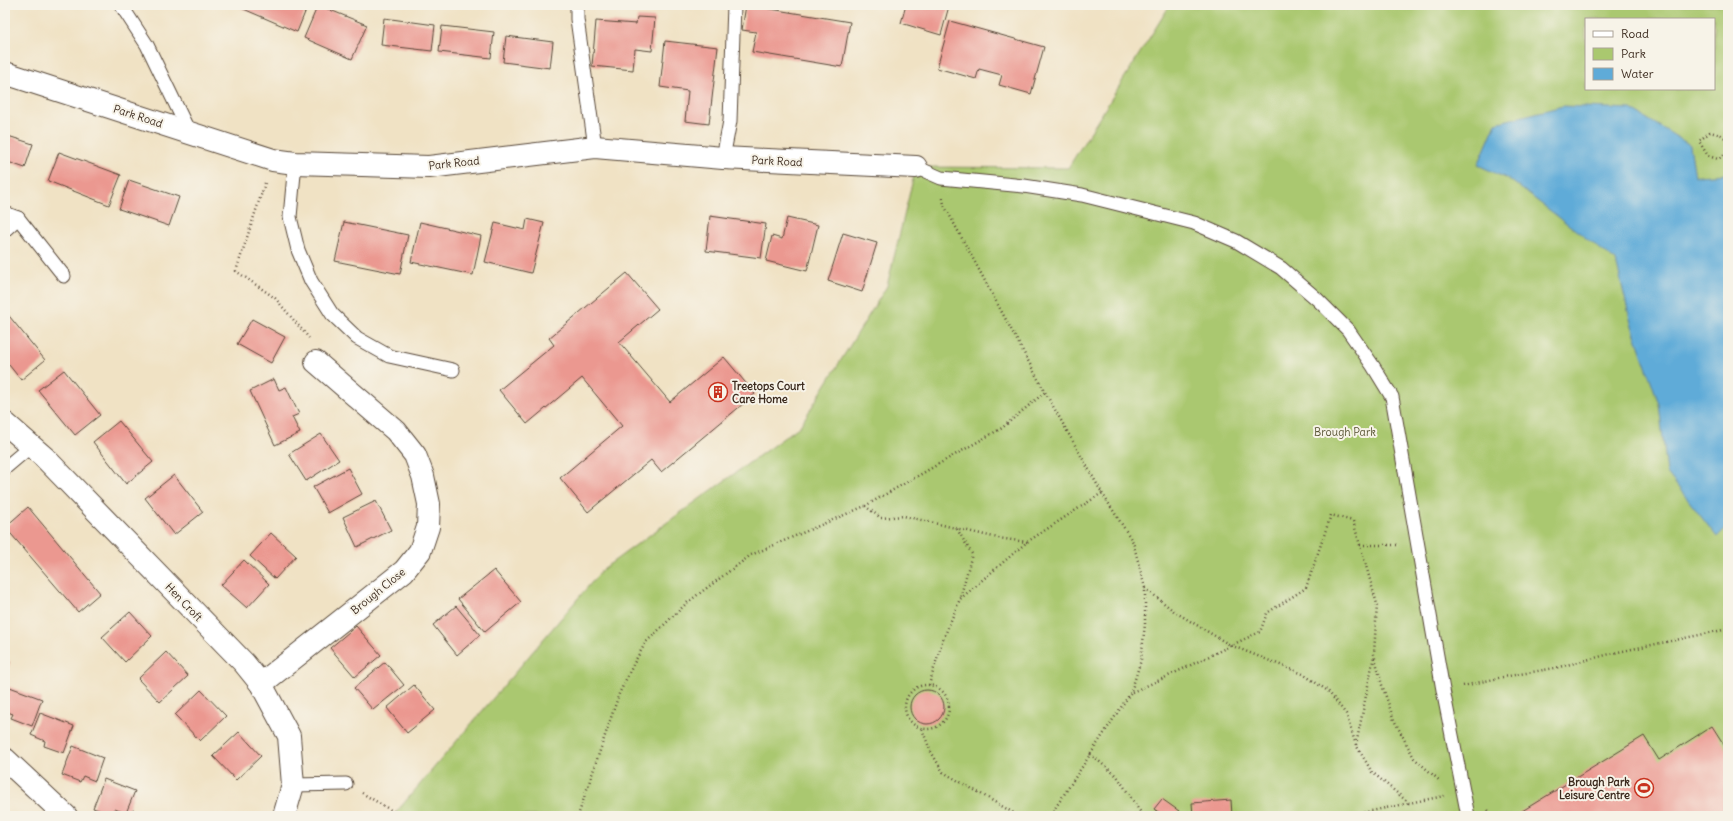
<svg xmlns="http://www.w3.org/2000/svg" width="1733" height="821" viewBox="0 0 1733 821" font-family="Delius,sans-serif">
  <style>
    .green { fill: #aac86f; stroke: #727946; fill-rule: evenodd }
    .water { fill: #5fabd8; stroke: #4d6a7b }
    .building { fill: #eb9890 }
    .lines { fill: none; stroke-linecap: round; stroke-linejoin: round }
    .service-casing { stroke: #564637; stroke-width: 15 }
    .minor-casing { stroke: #564637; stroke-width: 24 }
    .path { stroke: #564637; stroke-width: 2.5; stroke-dasharray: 1 3; stroke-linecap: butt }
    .service { stroke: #fff; stroke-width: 13 }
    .minor { stroke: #fff; stroke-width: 22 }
    .labels { text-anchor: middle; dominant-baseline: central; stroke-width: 4; stroke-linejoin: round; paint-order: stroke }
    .street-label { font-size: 11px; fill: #3b2a1e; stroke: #f7f3e8 }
    .poi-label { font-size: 11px; font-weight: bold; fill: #3b2a1e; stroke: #f7f3e8; text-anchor: start }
    .park-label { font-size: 11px; fill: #575232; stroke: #f7f3e8 }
  </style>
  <rect width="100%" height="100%" fill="#f7f3e8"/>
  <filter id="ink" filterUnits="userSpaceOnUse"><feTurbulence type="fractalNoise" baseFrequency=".025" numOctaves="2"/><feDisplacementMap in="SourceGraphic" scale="8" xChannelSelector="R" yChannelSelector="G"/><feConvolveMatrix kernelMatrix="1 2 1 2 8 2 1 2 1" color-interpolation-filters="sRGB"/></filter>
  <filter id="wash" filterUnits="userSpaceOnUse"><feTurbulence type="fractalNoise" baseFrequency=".012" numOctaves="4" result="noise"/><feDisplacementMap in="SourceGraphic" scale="16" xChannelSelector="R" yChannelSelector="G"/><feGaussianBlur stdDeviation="0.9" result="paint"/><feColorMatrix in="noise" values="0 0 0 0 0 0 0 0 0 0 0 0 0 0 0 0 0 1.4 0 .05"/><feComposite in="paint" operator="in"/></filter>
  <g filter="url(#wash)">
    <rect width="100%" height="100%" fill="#f0e2c4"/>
    <path class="green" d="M1170 5H1728V816H393L603 569 800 426 887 286 916 167 1068 168ZM1586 19H1714V89H1586Z"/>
    <polygon class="water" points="1563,106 1631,109 1690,145 1695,176 1728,174 1728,526 1717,537 1667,473 1659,404 1631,323 1616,261 1510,180 1478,165 1496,123"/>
    <g id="blocks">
      <g class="building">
        <polygon points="240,5 308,5 297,32 239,7"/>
        <polygon points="318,5 367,25 352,59 304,38"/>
        <polygon points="746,5 850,22 842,67 752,52 756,32 742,30"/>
        <polygon points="906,5 944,5 949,6 941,35 901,23"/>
        <polygon points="637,17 655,18 652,51 635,49 633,70 592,66 596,21 636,24"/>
        <polygon points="384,18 435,25 432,51 381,45"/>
        <polygon points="950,21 1044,47 1031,94 999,85 1002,75 979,69 976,79 937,68"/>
        <polygon points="442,26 494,32 491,58 439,52"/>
        <polygon points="506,36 553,42 550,68 503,62"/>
        <polygon points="665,41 718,47 709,124 685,121 688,91 660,87"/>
        <polygon points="5,135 33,144 25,168 5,161"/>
        <polygon points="59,152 121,175 109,205 48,181"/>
        <polygon points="129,180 179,197 169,226 119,209"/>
        <polygon points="710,216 766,224 761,258 706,251"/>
        <polygon points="787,218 818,225 807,271 766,261 772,236 782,239"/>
        <polygon points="527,219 544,223 531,273 485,262 495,223 525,230"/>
        <polygon points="344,222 408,235 400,274 335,261"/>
        <polygon points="420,222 481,236 473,275 411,262"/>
        <polygon points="843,233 877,243 862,292 828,281"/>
        <polygon points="627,273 658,309 619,342 670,402 724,357 755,394 661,472 651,460 588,512 560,478 622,426 582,378 527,424 499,390 554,345 549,338"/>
        <polygon points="5,311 45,360 21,380 5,360"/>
        <polygon points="252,319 285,337 271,363 237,344"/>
        <polygon points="64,370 100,415 75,435 38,390"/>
        <polygon points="274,379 279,390 286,387 299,414 292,417 300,433 275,445 250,391"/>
        <polygon points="119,421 153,462 126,484 93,442"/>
        <polygon points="321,434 339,460 306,481 289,454"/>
        <polygon points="348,468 362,494 328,513 313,487"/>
        <polygon points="174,475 203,512 174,535 145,498"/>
        <polygon points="376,501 391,530 357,547 343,517"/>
        <polygon points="28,507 100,593 78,612 5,527"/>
        <polygon points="271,533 296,556 275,579 250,556"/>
        <polygon points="244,560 269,584 247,608 221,585"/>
        <polygon points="494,570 521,602 485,632 458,599"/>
        <polygon points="456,606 480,635 457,655 433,625"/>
        <polygon points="130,612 152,636 125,662 102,637"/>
        <polygon points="356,626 381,655 355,677 330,648"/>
        <polygon points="166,652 188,676 160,702 138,679"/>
        <polygon points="5,660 10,662 5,676"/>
        <polygon points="385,662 404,685 373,710 354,688"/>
        <polygon points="414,685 435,710 407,733 387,708"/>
        <polygon points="7,686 42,699 32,726 11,718 13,714 5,711 5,692"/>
        <polygon points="201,690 226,716 200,741 175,715"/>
        <circle cx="927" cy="707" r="17"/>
        <polygon points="40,713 74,726 64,753 44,746 45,741 31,735"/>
        <polygon points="1712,726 1728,751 1728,816 1514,816 1644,736 1659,760"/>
        <polygon points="239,732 261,756 236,780 213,756"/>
        <polygon points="73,746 103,758 95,781 83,776 80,782 62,775"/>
        <polygon points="104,779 135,791 126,813 114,809 112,815 93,808"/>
        <polygon points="1162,799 1179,811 1175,816 1164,816 1154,809"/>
        <polygon points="1231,800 1232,816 1193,816 1192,803"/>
        <polygon points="133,810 148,816 130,816"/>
      </g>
    </g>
  </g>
  <g filter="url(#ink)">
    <use href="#blocks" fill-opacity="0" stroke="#564637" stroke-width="1"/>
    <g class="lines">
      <defs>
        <g id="service">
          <polyline points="121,5 147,45 189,132"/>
          <polyline points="577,5 577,19 595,147"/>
          <polyline points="723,158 730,121 734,5"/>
          <polyline points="295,163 290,217 298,250 311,281 332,314 357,338 389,356 453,370"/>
          <polyline points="916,167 941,178 1024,186 1082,195 1194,223 1236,241 1281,268 1317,299 1348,330 1373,366 1392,397 1443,690 1468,816"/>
          <polyline points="5,213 18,218 64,276"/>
          <polyline points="5,230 18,218"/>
          <polyline points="5,468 31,446"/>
          <polyline points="293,785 346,784"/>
        </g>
        <g id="minor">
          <polyline points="5,73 273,160 295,163 429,167 595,147 723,158 916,167"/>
          <polyline points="5,423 44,457 244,663 261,684 289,736 293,785 284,816"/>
          <polyline points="261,684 404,571 420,551 428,527 429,504 423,476 415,455 396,431 316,362"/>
          <polyline points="5,759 66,816"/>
        </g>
      </defs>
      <use href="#service" class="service-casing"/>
      <use href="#minor" class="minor-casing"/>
      <g class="path">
        <polyline points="1728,140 1721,135 1710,132 1699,141 1708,156 1718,159 1728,153"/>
        <polyline points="265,183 236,271 275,298 309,338"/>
        <polyline points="943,198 944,205 1045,392 1102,493 1133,542 1145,588 1145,624 1141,660 1131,692 1050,816"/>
        <polyline points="865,506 881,518 904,516 998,538 1027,542"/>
        <polyline points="957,529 972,554 960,599"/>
        <polyline points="1360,545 1397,545"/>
        <polyline points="1145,588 1175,612 1230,645 1303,674 1328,691 1346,714 1356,745 1372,772 1409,803 1444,796"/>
        <polyline points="929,685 942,642 960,599 1027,542 1102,493"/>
        <circle cx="927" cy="707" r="22"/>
        <polyline points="1463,686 1503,677 1555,668 1618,652 1728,629"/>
        <path d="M1132 692C1176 674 1217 651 1260 632L1267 613 1306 588 1331 515 1353 521 1377 604 1374 654 1382 685 1394 720 1414 758 1440 781"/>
        <polyline points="922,729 930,750 943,772 1019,816"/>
        <polyline points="1356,745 1374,656"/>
        <polyline points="1090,754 1117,776 1143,816"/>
        <polyline points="362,793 394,812 396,816"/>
        <polyline points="1488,810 1493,816"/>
        <polyline points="578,816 619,694 634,663 646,642 688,602 751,555 865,506 1002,428 1045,392"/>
        <polyline points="1348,816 1409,803"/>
      </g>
      <use href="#service" class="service"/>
      <use href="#minor" class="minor"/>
    </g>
  </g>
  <defs>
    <symbol id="building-ring" viewBox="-11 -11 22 22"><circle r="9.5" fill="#f7f3e8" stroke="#c8321e" stroke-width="1.5"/><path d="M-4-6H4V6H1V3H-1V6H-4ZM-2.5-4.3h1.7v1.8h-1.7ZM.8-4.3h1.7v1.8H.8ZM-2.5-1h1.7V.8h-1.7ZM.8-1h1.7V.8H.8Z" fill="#c8321e"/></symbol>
    <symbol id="stadium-ring" viewBox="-11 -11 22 22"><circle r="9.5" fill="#f7f3e8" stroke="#c8321e" stroke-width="1.5"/><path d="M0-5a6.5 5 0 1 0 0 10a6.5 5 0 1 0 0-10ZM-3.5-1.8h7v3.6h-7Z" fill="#c8321e"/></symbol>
  </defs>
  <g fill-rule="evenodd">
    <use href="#building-ring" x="707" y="381" width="22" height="22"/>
    <use href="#stadium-ring" x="1633" y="777" width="22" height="22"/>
  </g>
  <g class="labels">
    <g class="street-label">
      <text transform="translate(138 116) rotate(18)">Park Road</text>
      <text transform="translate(777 161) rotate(3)">Park Road</text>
      <text transform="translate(454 163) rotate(-6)">Park Road</text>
      <text transform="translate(378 591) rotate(-39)">Brough Close</text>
      <text transform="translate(184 602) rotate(46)">Hen Croft</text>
    </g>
    <g class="poi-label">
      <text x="732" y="386">Treetops Court<tspan x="732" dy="13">Care Home</tspan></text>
      <text x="1630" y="782" text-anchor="end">Brough Park<tspan x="1630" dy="13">Leisure Centre</tspan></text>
    </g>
    <g class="park-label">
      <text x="1345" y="432">Brough Park</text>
    </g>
  </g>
  <rect width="1733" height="821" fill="none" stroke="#f7f3e8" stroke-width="20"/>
  <rect x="1585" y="18" width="130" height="72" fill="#f7f3e8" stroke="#aca397"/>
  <rect x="1593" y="31" width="20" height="6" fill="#ffffff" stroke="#aca397"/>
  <text x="1621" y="38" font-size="12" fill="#3b2a1e">Road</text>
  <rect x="1593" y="48" width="20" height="12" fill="#aac86f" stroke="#aca397"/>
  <text x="1621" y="58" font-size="12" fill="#3b2a1e">Park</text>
  <rect x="1593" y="68" width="20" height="12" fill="#5fabd8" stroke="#aca397"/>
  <text x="1621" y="78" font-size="12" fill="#3b2a1e">Water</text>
</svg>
